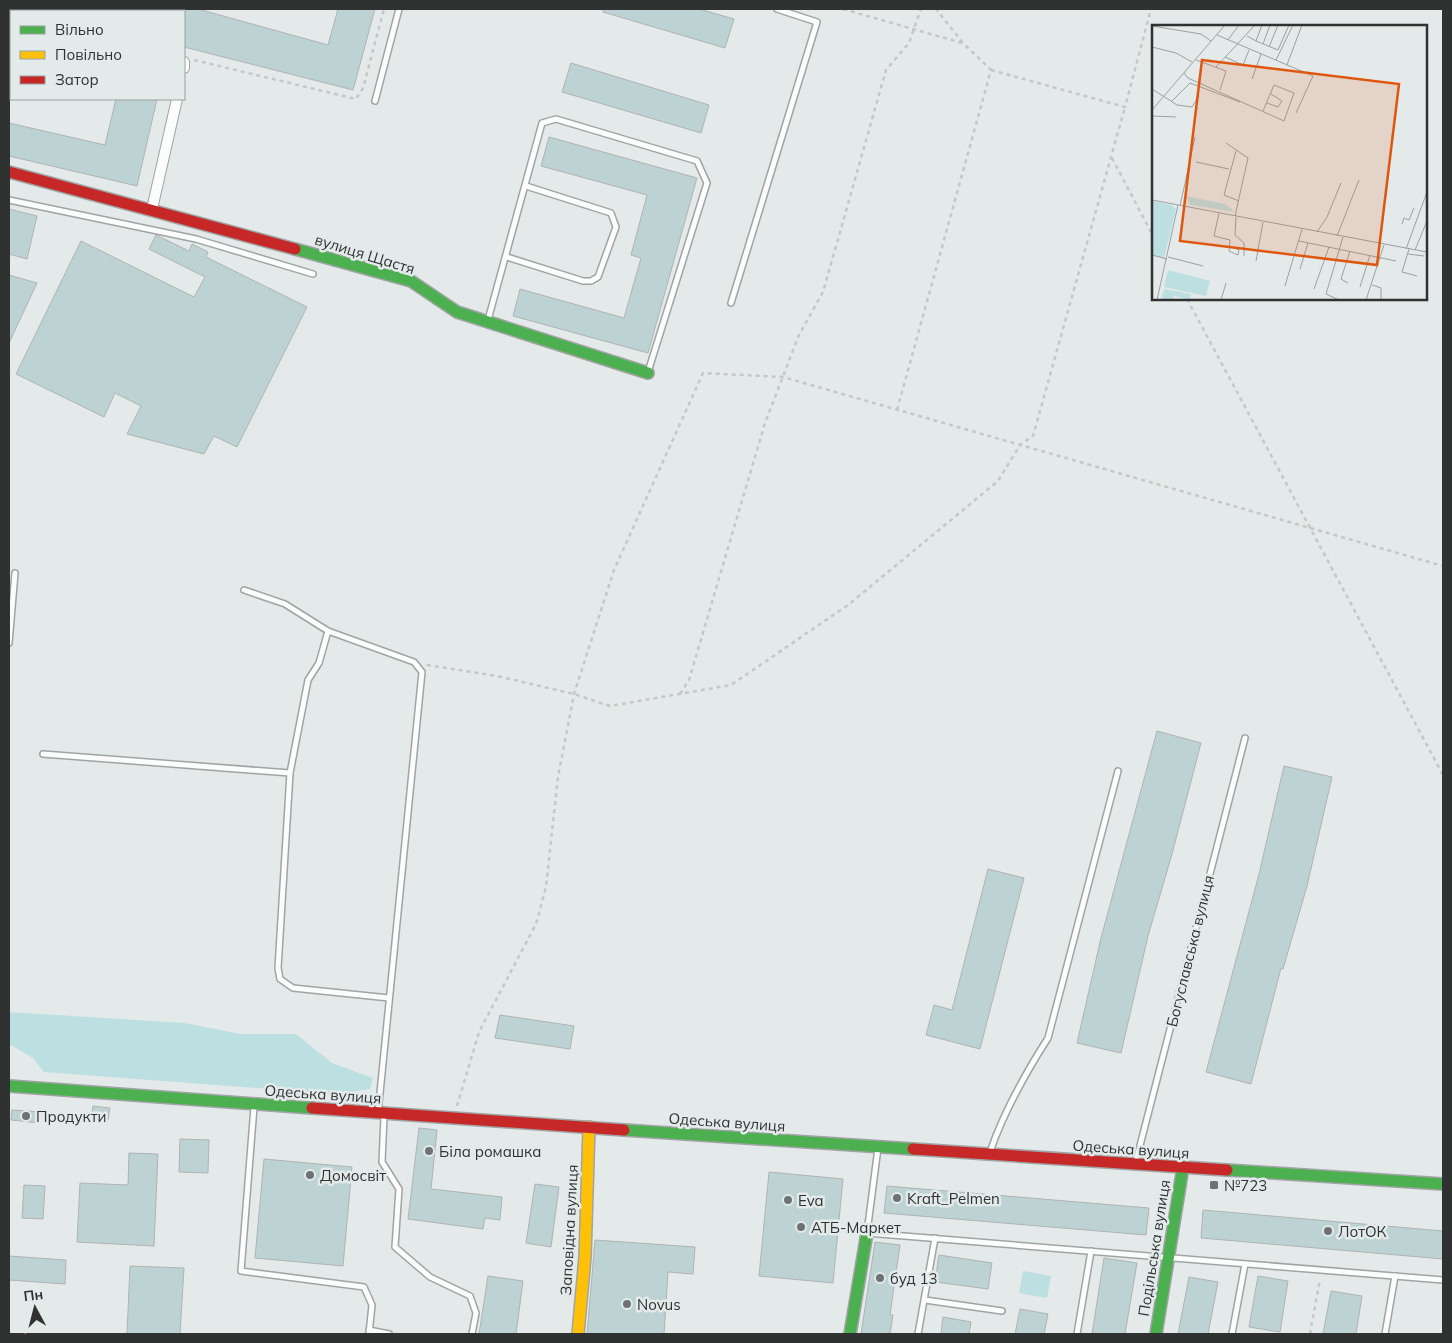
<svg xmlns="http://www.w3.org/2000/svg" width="1452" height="1343" viewBox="0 0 1452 1343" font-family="Mulish,sans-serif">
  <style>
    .green { fill: #bce0e1 }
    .building { fill: #bdd2d3; stroke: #afb3b3 }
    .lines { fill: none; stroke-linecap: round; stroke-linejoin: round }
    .lane-casing { stroke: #a1a4a4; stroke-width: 8 }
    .street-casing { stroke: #a1a4a4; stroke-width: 12 }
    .fast-casing { stroke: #a1a4a4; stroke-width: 14 }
    .slow-casing { stroke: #a1a4a4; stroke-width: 14 }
    .jam-casing { stroke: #a1a4a4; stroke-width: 14 }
    .path { stroke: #c6c7c7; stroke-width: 2.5; stroke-dasharray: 4 4; stroke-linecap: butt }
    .lane { stroke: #fbfcfc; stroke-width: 5 }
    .street { stroke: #fbfcfc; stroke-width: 10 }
    .fast { stroke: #4caf50; stroke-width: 11 }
    .slow { stroke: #ffc107; stroke-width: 11 }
    .jam { stroke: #c62828; stroke-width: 11 }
    .poi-dot { fill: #6f7272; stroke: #e3eaea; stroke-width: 2 }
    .labels { text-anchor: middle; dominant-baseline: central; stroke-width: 5; stroke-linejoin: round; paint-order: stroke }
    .street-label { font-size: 15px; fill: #303232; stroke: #e3eaea }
    .poi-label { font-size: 15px; fill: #303232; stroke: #e3eaea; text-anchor: start }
    .inset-road { fill: none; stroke: #9ca0a0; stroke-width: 1 }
    .view { fill: #df570e; fill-opacity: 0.15; stroke: #df570e; stroke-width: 2.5 }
    .inset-edge { fill: none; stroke: #303232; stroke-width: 2.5 }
  </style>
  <rect width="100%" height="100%" fill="#e4e9e9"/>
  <g class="green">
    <polygon points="9,1012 184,1023 241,1034 296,1034 332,1063 373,1078 370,1089 337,1094 44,1072 33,1058 9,1044"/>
    <polygon points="1023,1271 1051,1276 1047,1298 1019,1293"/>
  </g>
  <g class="building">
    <polygon points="184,9 198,9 328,45 338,9 375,9 353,90 184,47"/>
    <polygon points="603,9 699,9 734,19 725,48 603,12"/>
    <polygon points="571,63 709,105 701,133 562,92"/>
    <polygon points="116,99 157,99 137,186 9,156 9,123 105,145"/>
    <polygon points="549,137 697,178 648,353 513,316 520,289 624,318 641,258 631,255 647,195 541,166"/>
    <polygon points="9,209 37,216 27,259 9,254"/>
    <polygon points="156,235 189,251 192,244 208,252 206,257 307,307 237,447 214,436 204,454 127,434 141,406 115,393 104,417 16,374 81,241 194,297 205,277 149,249"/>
    <polygon points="9,275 37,283 9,343"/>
    <polygon points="1157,731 1201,743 1172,854 1148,936 1121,1053 1077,1043 1101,938"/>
    <polygon points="1284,766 1332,777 1307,886 1283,969 1281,968 1251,1084 1206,1072 1259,874"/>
    <polygon points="988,869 1024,878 980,1049 926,1035 934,1005 952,1010"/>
    <polygon points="500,1015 574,1026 570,1049 495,1038"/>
    <polygon points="93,1106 110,1108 108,1120 91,1118"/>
    <polygon points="12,1110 41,1112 40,1123 11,1120"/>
    <polygon points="419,1128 437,1130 431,1189 502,1197 500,1220 485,1218 483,1229 408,1219"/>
    <polygon points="180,1139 209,1140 208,1173 179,1172"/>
    <polygon points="129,1153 158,1154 154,1246 77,1242 80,1183 128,1185"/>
    <polygon points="264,1159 352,1167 343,1266 255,1258"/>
    <polygon points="769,1172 843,1179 833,1283 759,1276"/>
    <polygon points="535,1184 559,1187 551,1247 526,1243"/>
    <polygon points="24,1185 45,1186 43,1219 22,1218"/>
    <polygon points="887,1186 1149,1208 1146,1235 884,1213"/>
    <polygon points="1203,1210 1443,1231 1443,1259 1201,1238"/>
    <polygon points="595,1240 695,1247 693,1274 668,1272 664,1334 587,1334"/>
    <polygon points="875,1242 900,1245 890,1315 893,1315 890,1334 861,1334"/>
    <polygon points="939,1255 992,1263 988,1289 935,1282"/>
    <polygon points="9,1256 66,1260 65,1284 9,1280"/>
    <polygon points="1104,1258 1137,1263 1125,1334 1092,1334"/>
    <polygon points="130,1266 184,1268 180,1334 127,1334"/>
    <polygon points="488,1276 523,1281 516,1334 479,1334"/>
    <polygon points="1258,1276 1288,1281 1280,1332 1249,1327"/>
    <polygon points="1189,1277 1218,1282 1208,1334 1178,1334"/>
    <polygon points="1331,1291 1362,1296 1356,1334 1323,1334"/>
    <polygon points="1020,1309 1048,1314 1044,1334 1015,1334"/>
    <polygon points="943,1317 971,1322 969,1334 941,1334"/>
  </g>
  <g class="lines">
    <defs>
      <g id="lane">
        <polyline points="128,11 130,9"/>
        <polyline points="375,101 399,9"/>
        <polyline points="9,200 196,239 313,274"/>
        <polyline points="507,257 583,281 591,281 598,277 616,227 611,213 526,186"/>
        <polyline points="731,303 817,22 777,9"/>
        <polyline points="488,320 542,123 556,119 697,161 707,183 648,372"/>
        <polyline points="244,590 285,604 328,631 414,662 422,672 378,1113"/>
        <polyline points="328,631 319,663 308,680 290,773 278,968 280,979 293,988 389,998"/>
        <polyline points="9,643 15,573"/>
        <polyline points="43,754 290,773"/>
        <polyline points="254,1107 241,1271 364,1287 372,1305 369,1334"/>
        <polyline points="384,1117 382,1162 399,1189 395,1247 430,1277 470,1296 476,1313 472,1334"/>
        <polyline points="878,1148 867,1233 1443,1280"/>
        <path d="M990 1152C1004 1111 1025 1074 1048 1038L1118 771"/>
        <polyline points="1136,1161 1245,738"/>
        <polyline points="925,1300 1002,1311"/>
        <polyline points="369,1330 389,1334"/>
        <polyline points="918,1334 935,1238"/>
        <polyline points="1077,1334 1091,1251"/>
        <polyline points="1232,1334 1245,1264"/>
        <polyline points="1385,1334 1395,1276"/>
      </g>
      <g id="street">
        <polyline points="9,19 11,20"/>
        <polyline points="184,62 184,68"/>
        <polyline points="152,209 177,99"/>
      </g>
      <g id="fast">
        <polyline points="295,249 411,281 457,312 648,373"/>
        <polyline points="9,1086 312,1108"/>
        <polyline points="624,1130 913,1149"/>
        <polyline points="1227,1170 1443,1184"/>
        <polyline points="850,1334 867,1233"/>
        <polyline points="1156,1334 1183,1167"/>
      </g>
      <polyline id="slow" points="578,1334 585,1257 589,1127"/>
      <g id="jam">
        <polyline points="9,172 295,249"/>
        <polyline points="312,1108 624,1130"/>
        <polyline points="913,1149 1227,1170"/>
      </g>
    </defs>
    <use href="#lane" class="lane-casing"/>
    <use href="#street" class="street-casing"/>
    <use href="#fast" class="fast-casing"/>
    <use href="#slow" class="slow-casing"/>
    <use href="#jam" class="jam-casing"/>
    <g class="path">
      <polyline points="843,9 962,43"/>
      <polyline points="194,60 356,99 363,88 384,9"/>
      <polyline points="991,70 1125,107 1151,9"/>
      <polyline points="1112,158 1153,236"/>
      <polyline points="1187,299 1443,775"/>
      <polyline points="897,410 991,70 963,43 936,9"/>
      <polyline points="427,665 497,676 574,694 610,706 731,685 848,605 957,515 998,481 1020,445 1033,436 1125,107"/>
      <polyline points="680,694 689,680 765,423 799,335 823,292 886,70 909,43 921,9"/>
      <polyline points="457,1106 479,1032 536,924 546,887 558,777 574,694 614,570 703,373 783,377 1443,566"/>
      <polyline points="1310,1334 1320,1279"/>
    </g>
    <use href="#lane" class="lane"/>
    <use href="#street" class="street"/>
    <use href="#fast" class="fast"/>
    <use href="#slow" class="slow"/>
    <use href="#jam" class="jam"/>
  </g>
  <g class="poi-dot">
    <circle cx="26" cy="1116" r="5"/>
    <circle cx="429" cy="1151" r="5"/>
    <circle cx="310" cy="1175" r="5"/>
    <rect x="1209" y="1180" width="10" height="10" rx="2.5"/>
    <circle cx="897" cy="1198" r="5"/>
    <circle cx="788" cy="1200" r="5"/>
    <circle cx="801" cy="1227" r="5"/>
    <circle cx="1328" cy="1231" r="5"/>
    <circle cx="880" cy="1278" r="5"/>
    <circle cx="627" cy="1304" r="5"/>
  </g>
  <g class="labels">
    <g class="street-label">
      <text transform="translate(365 254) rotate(17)">вулиця Щастя</text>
      <text transform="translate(1190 951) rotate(-76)">Богуславська вулиця</text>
      <text transform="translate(323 1094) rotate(4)">Одеська вулиця</text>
      <text transform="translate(727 1122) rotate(4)">Одеська вулиця</text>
      <text transform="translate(1131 1149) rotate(4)">Одеська вулиця</text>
      <text transform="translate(569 1230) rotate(-87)">Заповідна вулиця</text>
      <text transform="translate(1154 1248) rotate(-81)">Подільська вулиця</text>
    </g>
    <g class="poi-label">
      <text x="36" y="1116">Продукти</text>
      <text x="439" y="1151">Біла ромашка</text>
      <text x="320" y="1175">Домосвіт</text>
      <text x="1224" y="1185">№723</text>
      <text x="907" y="1198">Kraft_Pelmen</text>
      <text x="798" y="1200">Eva</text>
      <text x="811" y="1227">АТБ-Маркет</text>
      <text x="1338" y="1231">ЛотОК</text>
      <text x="890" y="1278">буд 13</text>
      <text x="637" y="1304">Novus</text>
    </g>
  </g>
  <g transform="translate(1152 25)">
    <rect width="275" height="275" fill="#e4e9e9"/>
    <path d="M33 171 73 179 83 187 39 180ZM0 176 19 180 24 184 12 233 0 230ZM16 245 58 256 54 271 12 262ZM12 264 39 269 38 275 22 271 21 275H9Z" fill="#bce0e1"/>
    <path class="inset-road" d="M0 1 49 9 59 16M65 10 161 51 144 88M95 11 104 16 110 0M76 15 87 0M104 16 126 25M111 19 118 0M0 22 24 28 40 37M117 22 126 0M126 25 137 0M73 32 91 40 97 25M44 35 74 46 68 65M124 35 141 0M135 40 150 0M64 42 103 0M32 48 36 53 132 96 142 68 122 60 111 86M100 54 109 29M0 64 25 80 40 82 47 71M20 76 38 58 88 77M115 78 126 82 130 76 119 69M0 85 73 0M0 91 24 92M74 118 96 133 83 191M84 126 72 170 87 176M44 137 77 144M0 175 275 227M28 181 43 112M67 188 62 211 78 215 77 226 86 230 87 225 78 221M84 192 83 210 92 218V231M250 199 252 193 257 195 262 183M165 207 175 192 189 158M185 211 207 155M147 216 244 236M254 224 275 167M257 224 250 247 265 251M263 225 275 196M256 229 272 231M0 230 15 234M16 232 51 241M104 236 111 197M148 244 156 218M196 258 189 254 198 226M220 260 229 263V275M133 261 150 204M208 262 218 230M162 264 177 222M5 275 26 180M69 275 74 258M187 275 174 269 191 212M214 275 232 220"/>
    <path class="view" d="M50 35 247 59 225 240 28 216Z"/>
    <rect width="275" height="275" class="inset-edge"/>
  </g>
  <rect width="1452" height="1343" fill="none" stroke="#303232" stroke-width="20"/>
  <rect x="10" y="10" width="175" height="90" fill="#e3eaea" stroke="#9ba0a0"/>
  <rect x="20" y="26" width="25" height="8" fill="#4caf50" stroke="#9ba0a0"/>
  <text x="55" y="35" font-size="15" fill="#303232">Вільно</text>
  <rect x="20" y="51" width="25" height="8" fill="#ffc107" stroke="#9ba0a0"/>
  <text x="55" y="60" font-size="15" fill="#303232">Повільно</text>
  <rect x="20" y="76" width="25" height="8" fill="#c62828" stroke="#9ba0a0"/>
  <text x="55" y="85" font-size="15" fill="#303232">Затор</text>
  <g transform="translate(35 1308) rotate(353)" stroke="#e3eaea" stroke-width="4" paint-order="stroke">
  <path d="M0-4L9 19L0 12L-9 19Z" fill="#303232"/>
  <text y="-8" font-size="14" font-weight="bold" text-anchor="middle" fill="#303232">Пн</text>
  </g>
</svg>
